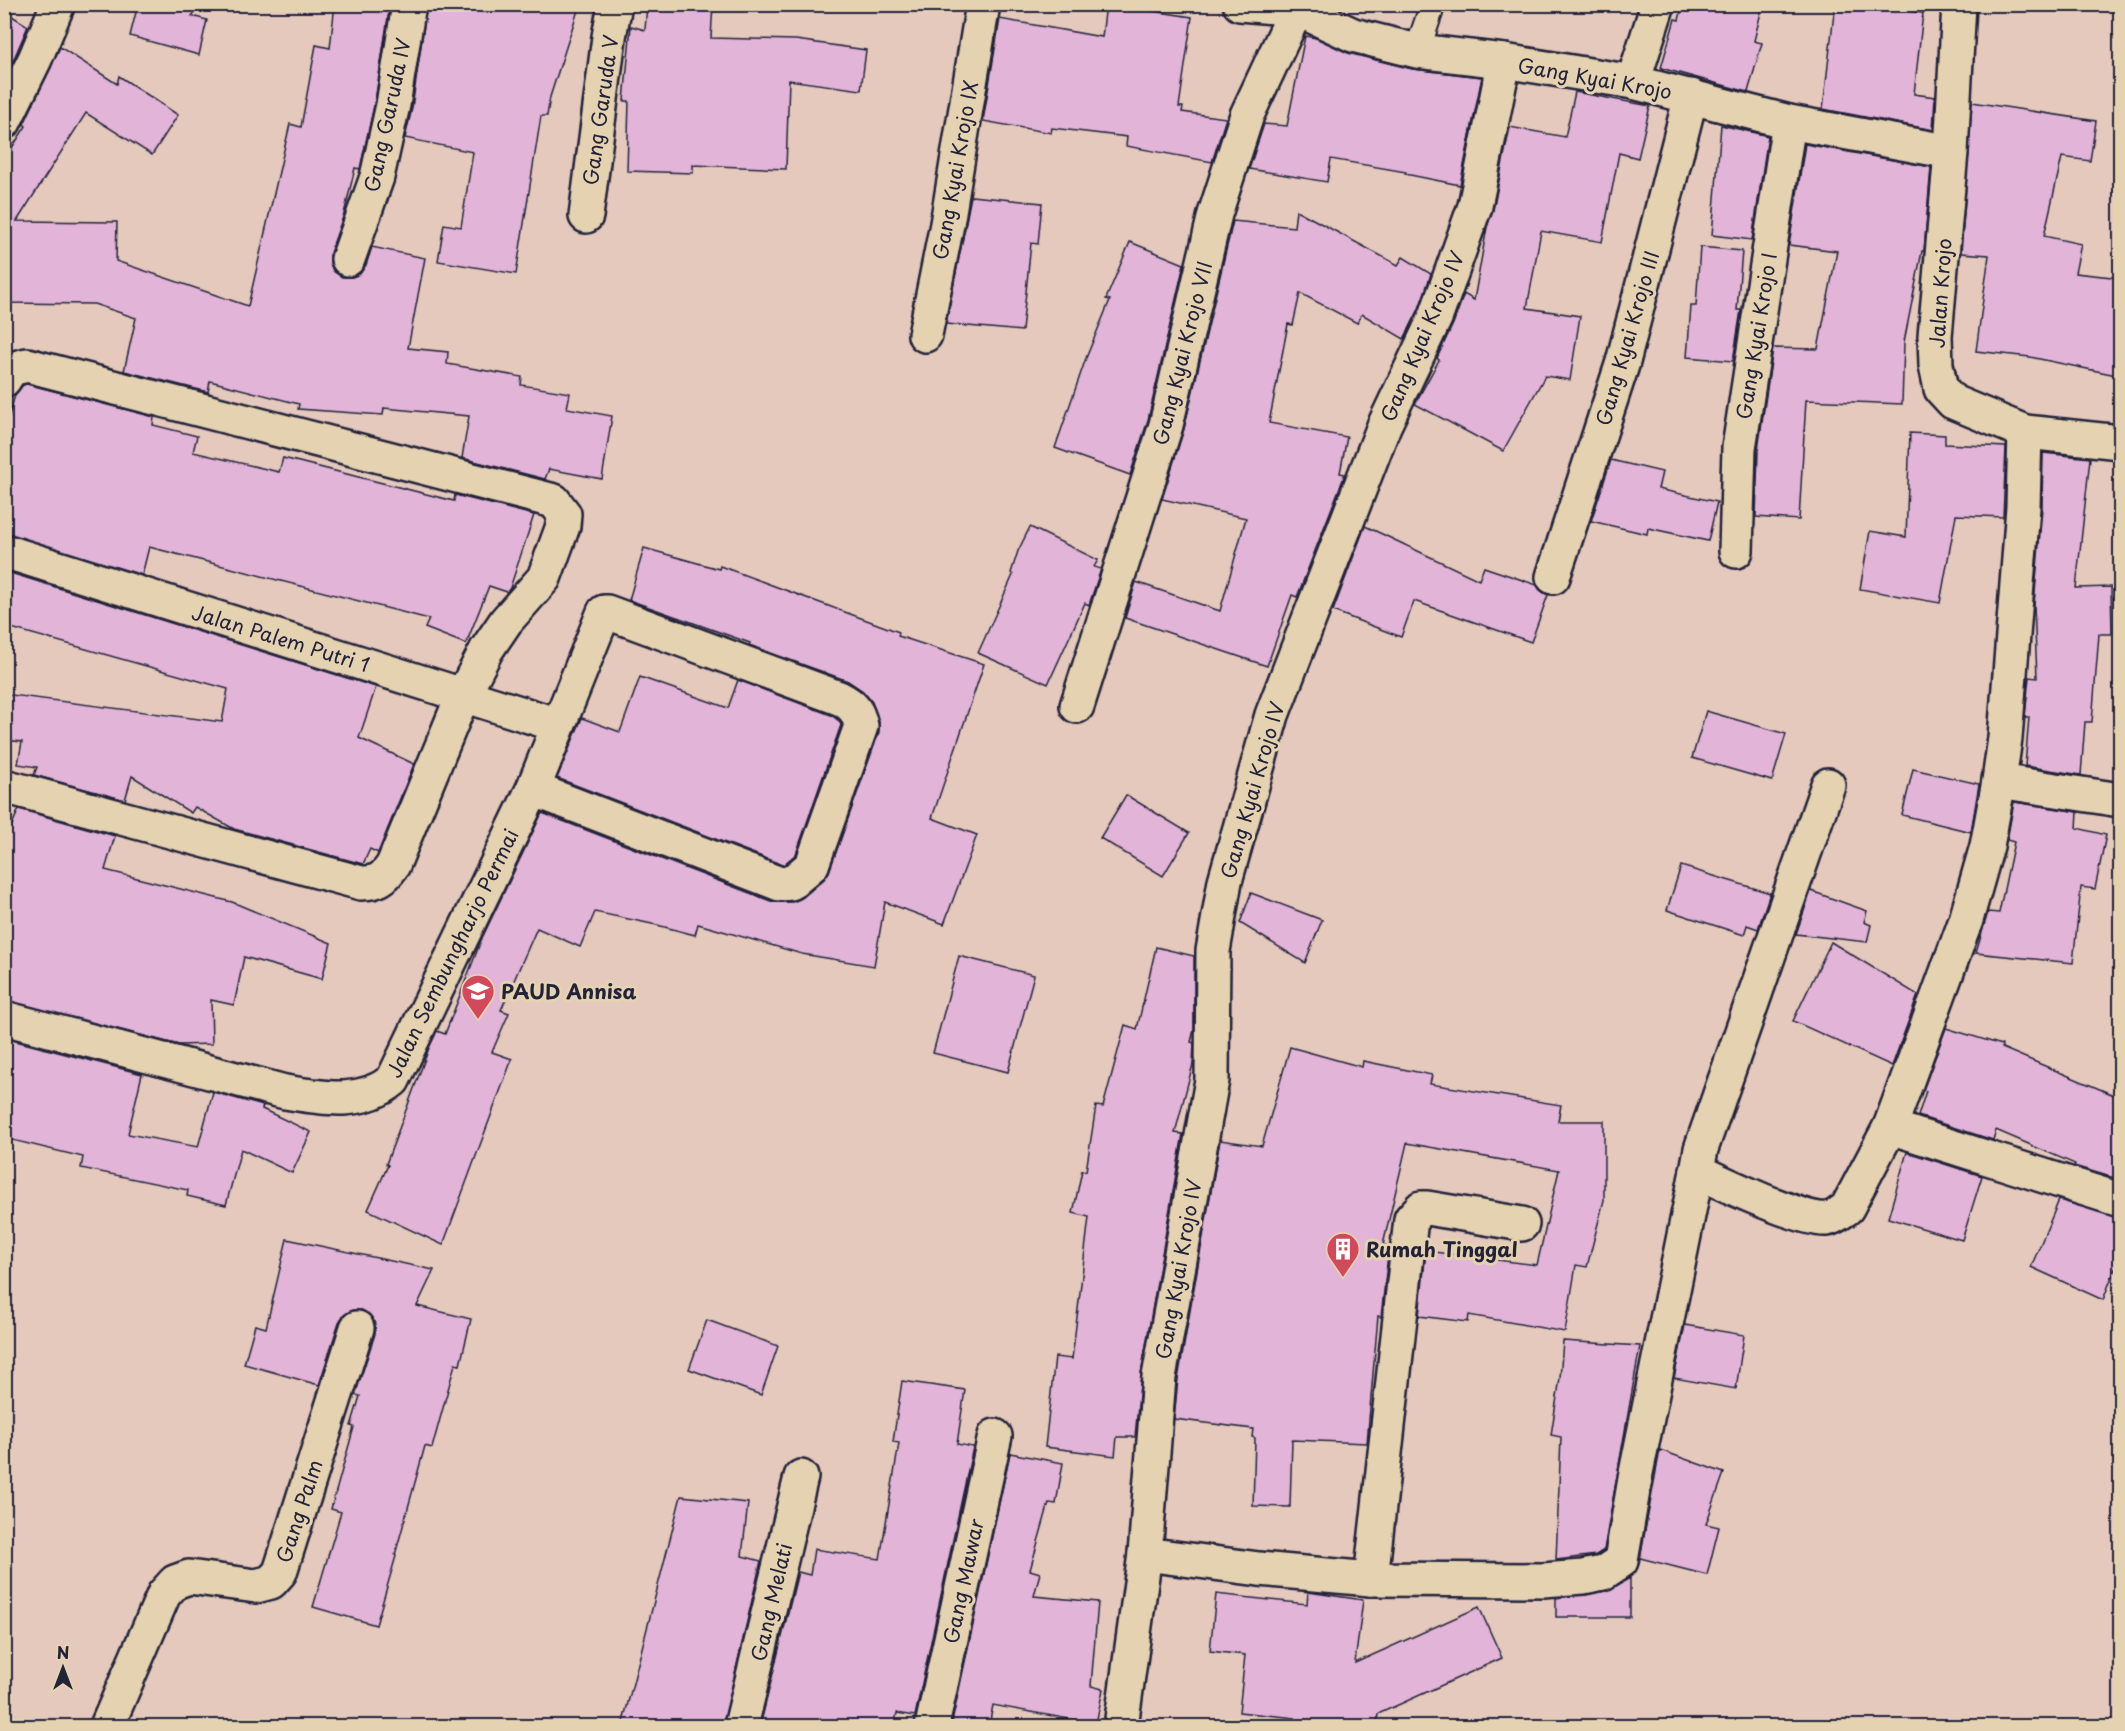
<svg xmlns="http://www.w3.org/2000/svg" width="2125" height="1731" viewBox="0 0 2125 1731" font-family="'Playpen Sans',sans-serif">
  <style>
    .building { fill: #e1b4d8; stroke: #22223b; stroke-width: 1.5 }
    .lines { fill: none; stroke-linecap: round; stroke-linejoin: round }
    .lane-casing { stroke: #22223b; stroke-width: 28 }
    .street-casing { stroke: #22223b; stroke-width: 38 }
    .lane { stroke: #e5d2b0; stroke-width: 24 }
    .street { stroke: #e5d2b0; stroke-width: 33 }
    .labels { text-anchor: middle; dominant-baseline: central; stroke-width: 6; stroke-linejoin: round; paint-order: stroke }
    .street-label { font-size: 20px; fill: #22223b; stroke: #e5d2b0 }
    .poi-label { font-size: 20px; font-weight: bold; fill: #22223b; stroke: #e5d2b0; text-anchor: start }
  </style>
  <rect width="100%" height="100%" fill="#e4c9bc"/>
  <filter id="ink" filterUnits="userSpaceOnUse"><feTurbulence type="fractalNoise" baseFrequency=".0167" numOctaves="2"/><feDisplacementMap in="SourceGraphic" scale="12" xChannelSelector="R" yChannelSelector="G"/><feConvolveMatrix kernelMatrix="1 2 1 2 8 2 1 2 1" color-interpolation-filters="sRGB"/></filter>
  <g filter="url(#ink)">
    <g class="building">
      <polygon points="138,4 200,4 192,16 207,20 199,55 130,36"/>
      <polygon points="335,4 390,4 375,101 360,169 355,168 344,214 330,253 330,263 333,271 342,277 352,277 360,274 366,265 372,247 425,258 408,348 448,352 447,364 522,377 521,385 570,393 567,408 612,416 602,479 549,469 545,479 462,458 469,416 384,408 383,415 298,409 299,404 210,381 208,392 124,371 136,318 94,304 4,303 4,160 26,126 24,124 60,47 117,84 119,76 178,115 152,155 86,113 17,221 117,222 116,261 248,306 290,124 301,127 316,45 330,48"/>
      <polygon points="427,4 580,4 550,97 547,116 541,116 516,274 438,261 444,224 461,227 473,152 405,138 412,108"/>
      <polygon points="647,4 713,4 711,38 796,40 866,50 861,90 789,80 786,169 693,165 693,173 627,171 629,101 624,101 631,26 645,30"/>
      <polygon points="1106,4 1192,17 1179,107 1183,107 1182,112 1226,118 1212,162 1126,146 1127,137 1052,128 1051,133 983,121 1000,19 1102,37"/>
      <polygon points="1683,4 1763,4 1754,41 1762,43 1748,92 1661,68 1675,19 1679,20"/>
      <polygon points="1835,4 1850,4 1923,13 1914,94 1935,97 1933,130 1823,109"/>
      <polygon points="4,11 28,26 12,63 4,60"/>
      <polygon points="1305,36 1316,38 1348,53 1412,69 1482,77 1460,185 1405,174 1406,172 1331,159 1327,182 1249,169 1264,124 1287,126"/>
      <polygon points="1575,92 1650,106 1638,158 1619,153 1602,242 1541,231 1527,308 1580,316 1570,380 1545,376 1503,451 1415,404 1439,360 1437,358 1453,324 1464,294 1474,300 1487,227 1493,210 1510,127 1565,137"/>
      <polygon points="1972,102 2096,121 2090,161 2062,157 2044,236 2081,244 2075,273 2121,278 2121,376 2030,357 1976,351 1989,255 1961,253"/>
      <polygon points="1721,125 1768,136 1752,240 1712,235"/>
      <polygon points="1805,144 1931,167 1924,251 1922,251 1904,342 1902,404 1806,400 1799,520 1756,517 1758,450 1773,348 1818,349 1837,251 1789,245"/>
      <polygon points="971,196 1042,203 1038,244 1031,243 1022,331 946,324"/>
      <polygon points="1296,210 1398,265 1403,257 1431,274 1419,309 1404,339 1362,314 1357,323 1300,293 1293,325 1288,324 1269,423 1347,437 1340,473 1345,474 1297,597 1292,595 1267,666 1125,618 1136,582 1220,611 1246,518 1162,499 1184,429 1233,221 1294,227"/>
      <polygon points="1130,242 1184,264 1148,420 1130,475 1055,448 1086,358 1110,300 1106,299"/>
      <polygon points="1700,247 1742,251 1737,310 1741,310 1733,361 1687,357 1691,306 1696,306"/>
      <polygon points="27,384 154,417 153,425 197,436 193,452 279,472 283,458 454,501 455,495 534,515 510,588 507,592 489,586 466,644 425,628 429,619 149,547 142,575 4,533 4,433 15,395 23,385"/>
      <polygon points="1910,433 1945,435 1945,444 2006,447 2003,517 1956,515 1940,603 1860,589 1870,531 1906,537"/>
      <polygon points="2043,453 2090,458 2076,588 2111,587 2112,634 2099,634 2092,722 2085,722 2081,775 2025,766 2029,717 2025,717 2029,677 2037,678 2034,605 2042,508"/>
      <polygon points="1611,460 1662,472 1658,489 1717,502 1708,541 1648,528 1647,534 1591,521"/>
      <polygon points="1365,526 1479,580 1484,567 1537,585 1540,590 1548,595 1531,642 1414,601 1401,637 1333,611"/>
      <polygon points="1030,527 1098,560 1094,567 1101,569 1089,605 1085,603 1048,684 978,653 1013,575 1011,573 1018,551"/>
      <polygon points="644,548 719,569 720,566 899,632 898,636 984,664 932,818 977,835 944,924 885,902 874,966 802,954 698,924 695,935 657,925 595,912 580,947 537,928 501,1010 509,1013 492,1052 512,1059 443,1245 368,1210 388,1165 386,1164 429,1048 437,1031 445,1034 482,938 542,813 773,902 793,902 803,897 824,879 829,872 879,732 879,722 872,702 863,691 848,681 749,645 750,643 629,600"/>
      <polygon points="4,571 376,687 359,738 414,764 378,853 370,849 363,864 234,829 195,807 191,813 132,776 125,800 34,775 37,767 18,764 22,742 4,740 4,694 222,722 228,689 4,626"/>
      <polygon points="640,677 728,708 738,680 831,715 839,721 841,725 796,854 783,865 557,778 582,718 620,732"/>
      <polygon points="1706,711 1786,734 1772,781 1692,758"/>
      <polygon points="1913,769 1979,784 1971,832 1902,815"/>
      <polygon points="1126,795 1189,833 1163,876 1100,838"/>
      <polygon points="2014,802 2078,812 2077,828 2106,835 2095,889 2081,887 2073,963 1976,953 1988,912 1999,913 2014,842 2007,840"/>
      <polygon points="19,809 115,836 105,870 232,902 331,943 322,979 244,957 234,1005 211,1000 212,1044 179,1045 4,1000 4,843"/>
      <polygon points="1681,866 1770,893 1758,929 1747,925 1744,935 1667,910"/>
      <polygon points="1811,891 1867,911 1864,922 1871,925 1867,942 1796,934"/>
      <polygon points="1251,893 1322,920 1305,963 1240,923"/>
      <polygon points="1831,942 1918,995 1892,1066 1793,1021"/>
      <polygon points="1156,947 1194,956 1194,1030 1191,1042 1194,1043 1193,1064 1175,1133 1183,1134 1141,1374 1135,1437 1117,1437 1115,1456 1045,1447 1055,1357 1072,1359 1089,1217 1073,1213 1082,1170 1086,1171 1096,1106 1103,1107 1125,1025 1137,1029"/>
      <polygon points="959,956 1034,975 1008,1072 933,1053"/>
      <polygon points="1946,1028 2002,1045 2002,1048 2121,1098 2121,1180 2074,1166 2075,1164 1996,1130 1993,1140 1918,1116 1926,1091 1923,1090"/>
      <polygon points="4,1038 142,1074 128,1134 198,1147 213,1092 263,1106 262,1109 311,1132 292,1173 241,1149 226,1205 187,1196 188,1190 81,1168 83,1157 4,1138"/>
      <polygon points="1290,1047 1362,1067 1363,1061 1432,1075 1430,1084 1561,1105 1558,1121 1604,1121 1604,1200 1587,1267 1576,1265 1565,1332 1469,1315 1468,1322 1419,1316 1426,1251 1537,1265 1559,1170 1407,1143 1383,1245 1389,1246 1381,1317 1378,1316 1367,1443 1292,1440 1290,1507 1253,1506 1255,1438 1252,1437 1253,1429 1174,1419 1178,1379 1220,1140 1262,1146"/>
      <polygon points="1907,1152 1982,1176 1962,1240 1888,1218"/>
      <polygon points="2059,1200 2121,1218 2121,1253 2103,1300 2031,1267"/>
      <polygon points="287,1239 434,1270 417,1306 471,1319 460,1365 455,1364 432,1448 425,1446 395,1555 396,1556 376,1625 313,1607 341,1512 331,1509 354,1427 351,1426 360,1396 355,1395 375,1334 375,1323 370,1315 362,1310 352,1310 344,1315 339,1322 319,1385 244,1364 255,1325 266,1328"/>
      <polygon points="707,1320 778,1346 761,1395 689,1369"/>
      <polygon points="1685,1325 1744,1335 1736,1389 1674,1378"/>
      <polygon points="1563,1341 1640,1346 1604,1550 1596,1555 1556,1560 1561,1437 1551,1435 1560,1378"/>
      <polygon points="902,1381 965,1390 957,1444 973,1447 915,1716 897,1713 894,1726 760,1726 798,1572 810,1575 814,1549 880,1559 899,1443 893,1442"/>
      <polygon points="1660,1450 1724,1473 1706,1524 1719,1527 1707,1575 1640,1558"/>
      <polygon points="1010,1453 1063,1463 1056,1504 1049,1503 1030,1570 1040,1573 1034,1596 1098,1602 1091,1686 1103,1689 1096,1724 993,1705 989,1726 952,1722"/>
      <polygon points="681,1496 748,1503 742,1556 761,1561 723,1726 622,1726"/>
      <polygon points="1630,1578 1630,1617 1556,1617 1556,1598 1607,1591"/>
      <polygon points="1308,1592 1363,1600 1355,1663 1479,1607 1502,1658 1378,1714 1377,1726 1294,1726 1295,1718 1239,1712 1245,1655 1210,1651 1216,1594 1307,1604"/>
    </g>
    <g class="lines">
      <defs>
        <polyline id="lane" points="1417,51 1433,4"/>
        <g id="street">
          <polyline points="1240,4 1297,9 1353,35 1417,51 1504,61 1633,82 1789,122 1951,152"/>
          <polyline points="1959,4 1951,152 1935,336 1936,365 1941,389 1953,402 2025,432 2120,442"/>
          <polyline points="1633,82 1658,4"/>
          <polyline points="4,122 35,59 58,4"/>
          <polyline points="586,216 609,37 615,4"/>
          <polyline points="348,259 377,177 393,105 409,4"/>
          <polyline points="925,335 947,224 983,4"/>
          <path d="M4 380 11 369 27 365 554 501 564 514 563 526 544 578 506 621 487 649 463 695 393 865C384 879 377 883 361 883L4 786"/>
          <polyline points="4,551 558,725"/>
          <polyline points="1736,551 1739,448 1789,122"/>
          <polyline points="1553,577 1623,362 1691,96"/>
          <polyline points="1077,706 1166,425 1215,214 1247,115 1299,4"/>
          <polyline points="1999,781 2120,800"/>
          <path d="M4 1018 285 1092C322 1098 362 1106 393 1080L533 789 604 612H607L839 698C853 705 858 711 861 726L812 865 791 883 780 884 533 789"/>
          <polyline points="1890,1127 2120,1200"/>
          <polyline points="1697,1171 1701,1149 1828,785"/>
          <path d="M1145 1554 1259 1569 1371 1579 1543 1580 1583 1577 1603 1573 1621 1561 1636 1473 1697 1171C1720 1182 1805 1222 1827 1219 1834 1218 1841 1212 1847 1208L1890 1127 1966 920 1987 846 1999 781 2005 738 2023 507 2025 432"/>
          <polyline points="1371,1579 1411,1219 1421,1208 1427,1208 1522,1224"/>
          <polyline points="107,1726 164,1594 175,1582 189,1577 256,1586 271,1582 280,1572 357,1328"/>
          <polyline points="741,1726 801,1477"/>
          <polyline points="932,1726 995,1436"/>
          <polyline points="1121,1726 1145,1554 1159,1377 1212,1080 1213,951 1225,881 1272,715 1384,426 1436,316 1475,206 1504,61"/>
        </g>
      </defs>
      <use href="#lane" class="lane-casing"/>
      <use href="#street" class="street-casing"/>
      <use href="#lane" class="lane"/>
      <use href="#street" class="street"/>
    </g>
  </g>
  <defs>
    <symbol id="school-pin" viewBox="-11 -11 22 30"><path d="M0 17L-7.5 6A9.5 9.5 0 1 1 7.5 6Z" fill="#d1495b" stroke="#e5d2b0"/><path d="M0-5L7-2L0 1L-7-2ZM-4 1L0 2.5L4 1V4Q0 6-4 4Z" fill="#fff"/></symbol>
    <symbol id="building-pin" viewBox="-11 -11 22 30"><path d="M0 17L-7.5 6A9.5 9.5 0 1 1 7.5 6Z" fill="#d1495b" stroke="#e5d2b0"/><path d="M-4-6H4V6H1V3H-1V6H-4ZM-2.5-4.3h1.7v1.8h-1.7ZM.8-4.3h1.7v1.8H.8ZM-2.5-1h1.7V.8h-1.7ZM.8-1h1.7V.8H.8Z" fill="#fff"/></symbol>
  </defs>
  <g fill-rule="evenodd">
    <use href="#school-pin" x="459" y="972" width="38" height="52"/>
    <use href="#building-pin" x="1324" y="1230" width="38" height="52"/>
  </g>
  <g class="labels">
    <g class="street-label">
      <text transform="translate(1595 78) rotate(10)">Gang Kyai Krojo</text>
      <text transform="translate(600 110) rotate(-82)">Gang Garuda V</text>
      <text transform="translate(387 115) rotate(-78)">Gang Garuda IV</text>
      <text transform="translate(955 170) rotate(-80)">Gang Kyai Krojo IX</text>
      <text transform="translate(1940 293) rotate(-86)">Jalan Krojo</text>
      <text transform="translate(1422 336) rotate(-67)">Gang Kyai Krojo IV</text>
      <text transform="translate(1756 336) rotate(-81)">Gang Kyai Krojo I</text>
      <text transform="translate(1627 338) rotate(-74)">Gang Kyai Krojo III</text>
      <text transform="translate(1182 353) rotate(-76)">Gang Kyai Krojo VII</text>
      <text transform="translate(281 638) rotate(17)">Jalan Palem Putri 1</text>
      <text transform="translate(1252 790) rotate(-74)">Gang Kyai Krojo IV</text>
      <text transform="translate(452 953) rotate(-64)">Jalan Sembungharjo Permai</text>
      <text transform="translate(1178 1269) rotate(-80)">Gang Kyai Krojo IV</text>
      <text transform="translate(299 1511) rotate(-72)">Gang Palm</text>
      <text transform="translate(963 1581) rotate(-78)">Gang Mawar</text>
      <text transform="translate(771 1602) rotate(-77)">Gang Melati</text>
    </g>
    <g class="poi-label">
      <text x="501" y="991">PAUD Annisa</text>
      <text x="1366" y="1249">Rumah Tinggal</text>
    </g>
  </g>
  <rect width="2125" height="1731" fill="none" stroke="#e5d2b0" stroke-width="24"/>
  <rect x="12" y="12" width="2101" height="1707" fill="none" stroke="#22223b" stroke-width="2" filter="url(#ink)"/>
  <g transform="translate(63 1668)" stroke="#e5d2b0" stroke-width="4.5" paint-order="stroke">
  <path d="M0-4.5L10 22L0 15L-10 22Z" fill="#22223b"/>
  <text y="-9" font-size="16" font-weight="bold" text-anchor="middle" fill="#22223b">N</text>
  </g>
</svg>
